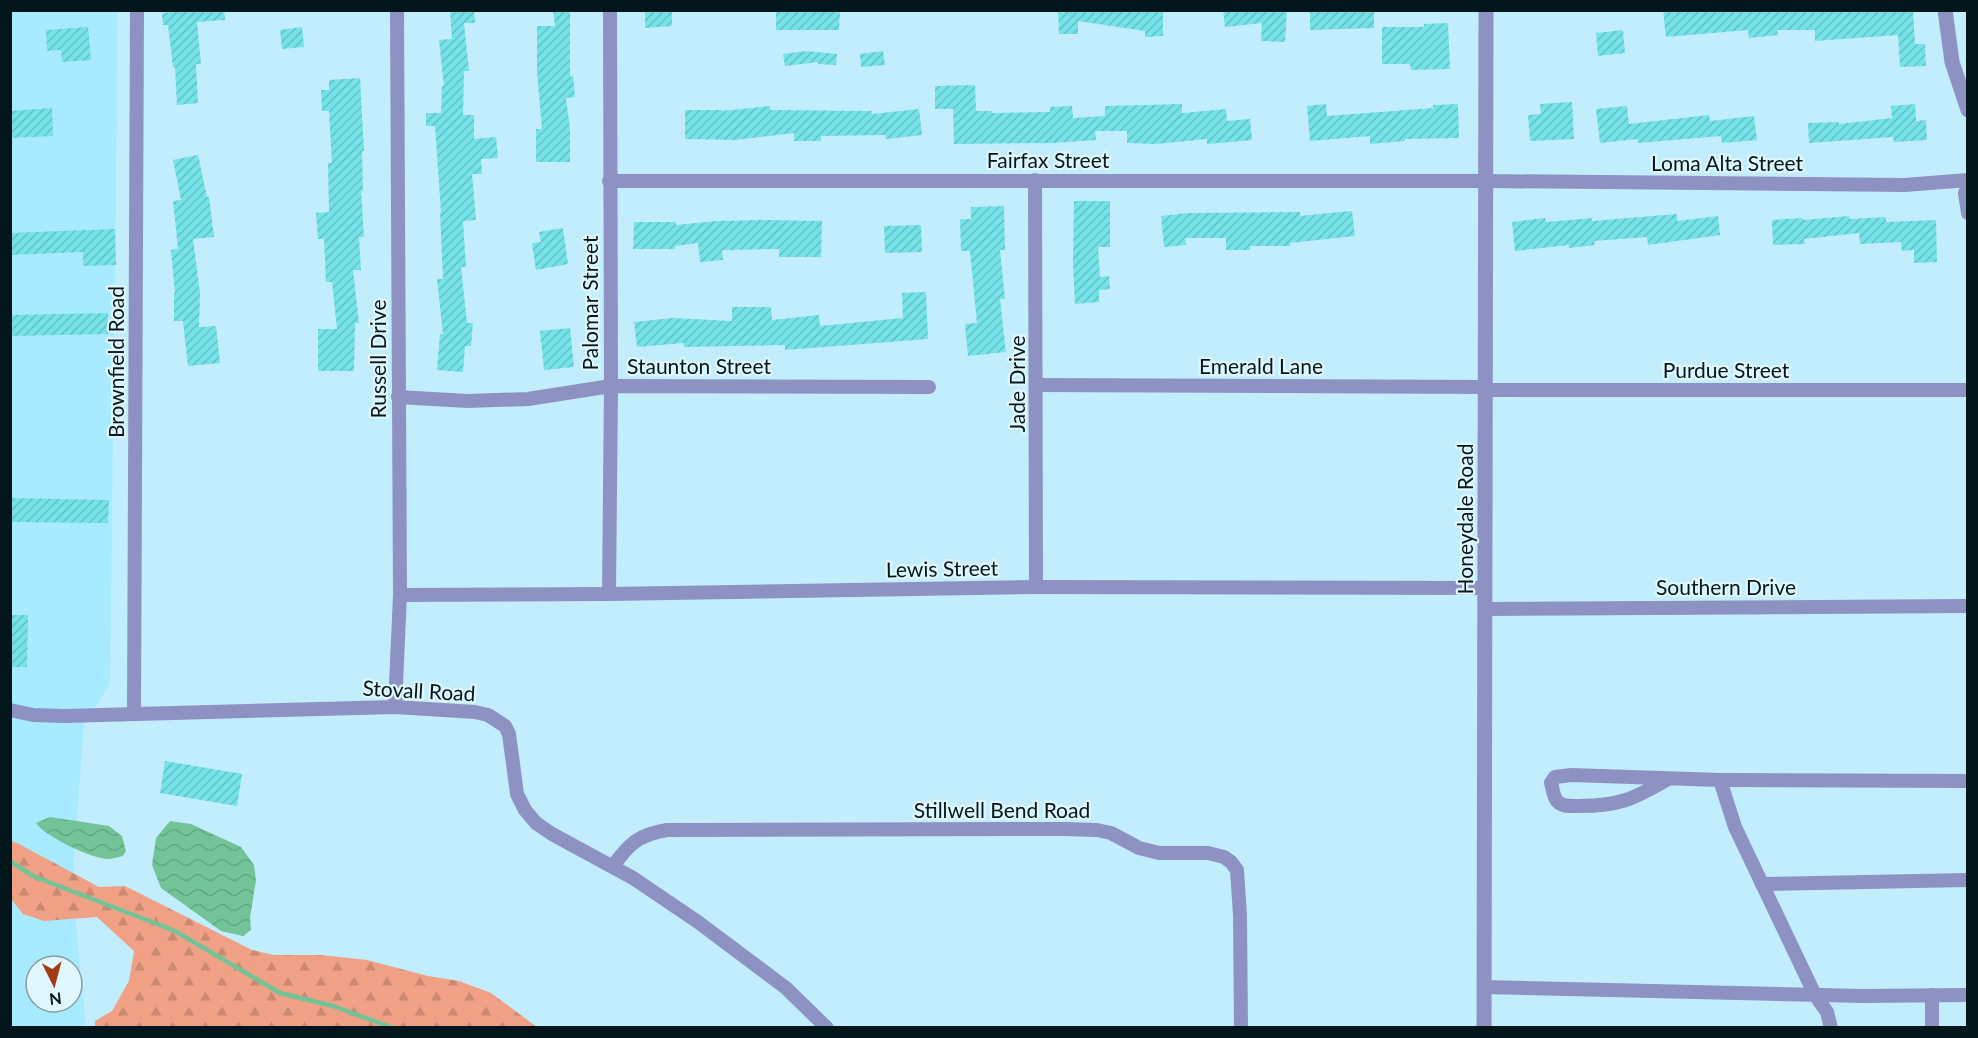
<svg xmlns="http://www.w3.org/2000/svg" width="1978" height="1038" viewBox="0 0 1978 1038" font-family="Lato,sans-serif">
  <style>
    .built { fill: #a8eaff; fill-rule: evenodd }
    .forest { fill: url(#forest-firs) }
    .water { fill: url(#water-waves) }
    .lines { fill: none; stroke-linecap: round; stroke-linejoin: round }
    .stream { stroke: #72c398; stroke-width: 4.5 }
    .building { fill: url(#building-hatch) }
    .minor { stroke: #8d92c3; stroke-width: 14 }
    .tertiary { stroke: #8d92c3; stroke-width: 15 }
    .labels { text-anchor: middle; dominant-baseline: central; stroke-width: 4.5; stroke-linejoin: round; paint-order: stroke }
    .street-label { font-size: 21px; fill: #02161c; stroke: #e1f7fe }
  </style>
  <defs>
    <pattern id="forest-firs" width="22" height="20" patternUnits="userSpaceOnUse" patternTransform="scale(1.5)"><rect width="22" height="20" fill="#efa085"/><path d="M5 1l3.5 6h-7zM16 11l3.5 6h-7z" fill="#cb8972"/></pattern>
    <pattern id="water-waves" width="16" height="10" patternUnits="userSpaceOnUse" patternTransform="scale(1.5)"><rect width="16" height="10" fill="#72c398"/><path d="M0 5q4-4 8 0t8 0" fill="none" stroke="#61a782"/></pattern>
    <pattern id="building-hatch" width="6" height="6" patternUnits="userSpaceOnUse" patternTransform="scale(1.5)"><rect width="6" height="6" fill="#74e2e7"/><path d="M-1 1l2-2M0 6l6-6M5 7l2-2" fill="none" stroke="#63c1c6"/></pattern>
  </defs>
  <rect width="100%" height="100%" fill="#c2edfc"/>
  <path class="built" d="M10 11H118L110 684 84 723 72 886 86 1027H11ZM36 966H72V1002H36Z"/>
  <polygon class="forest" points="11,841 19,844 99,887 125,886 252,950 274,955 321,955 367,960 428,976 459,981 491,993 537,1027 95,1027 95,1021 112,1011 129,981 134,951 97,917 44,921 23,914 11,899"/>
  <g class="water">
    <path d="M50 817 109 826 122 836 126 851 123 856C118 857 113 859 108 859 92 859 44 836 36 823Z"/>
    <polygon points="170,821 191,824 241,847 254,865 256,880 250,918 251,930 243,936 221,931 161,888 152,865 156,838"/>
  </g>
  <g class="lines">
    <polyline class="stream" points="10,861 33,876 175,931 280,993 333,1006 393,1028"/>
  </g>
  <g class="building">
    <polygon points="173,10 224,10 225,20 197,22 201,64 196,64 198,103 177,105 175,67 173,67 168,25 163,25 162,13 173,12"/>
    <polygon points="450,10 474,10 475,23 464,23 469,71 464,71 463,115 474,115 474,139 496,137 498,158 481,159 482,174 472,174 476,220 463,221 466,267 461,267 467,323 473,323 471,346 465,346 463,372 437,370 440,334 443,334 437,279 443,279 440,212 441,212 435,126 426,126 426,113 441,113 442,86 444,86 439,40 452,39"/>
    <polygon points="553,10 570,10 570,77 573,76 575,97 566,98 570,129 570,162 536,162 536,129 542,129 537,71 537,26 555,26"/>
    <polygon points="645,10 672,10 672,26 645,28"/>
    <polygon points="776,10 840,10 839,30 776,30"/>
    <polygon points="1058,10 1163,10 1163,36 1145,37 1145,31 1078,21 1078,34 1059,34"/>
    <polygon points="1223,10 1287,10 1285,42 1261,41 1262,23 1225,27"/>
    <polygon points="1310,10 1374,10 1374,28 1310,30"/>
    <polygon points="1663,10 1825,10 1825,12 1844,10 1913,10 1915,44 1925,44 1926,66 1900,67 1898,35 1815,41 1815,30 1777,30 1778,35 1749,38 1748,30 1666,37"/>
    <polygon points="1448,23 1450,69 1411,70 1410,64 1382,64 1382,27 1424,27 1424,24"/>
    <polygon points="88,27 91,60 62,62 61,50 47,51 46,30"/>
    <polygon points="302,27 304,47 282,49 280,30"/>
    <polygon points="1623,30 1625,53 1598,56 1596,33"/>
    <polygon points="806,51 837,54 836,65 818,64 818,62 785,66 783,54"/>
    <polygon points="883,51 885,65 861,67 860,54"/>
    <polygon points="360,78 364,151 362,151 363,191 361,191 364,237 359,237 361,270 353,270 359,323 355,323 354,371 318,371 318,329 337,329 332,282 326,282 324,239 318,239 316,213 329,212 328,163 332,163 329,111 322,111 321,90 329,90 329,80"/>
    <polygon points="975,85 976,111 992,111 992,113 1050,112 1050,107 1072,106 1073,118 1105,116 1105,106 1182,104 1182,113 1226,109 1227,121 1250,119 1252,140 1207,144 1207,139 1156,144 1127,143 1127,131 1095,131 1096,140 1053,143 954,144 953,109 935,109 935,86"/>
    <polygon points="1572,102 1574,139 1530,141 1528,115 1541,114 1540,104"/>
    <polygon points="1326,104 1327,116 1433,108 1433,105 1458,104 1459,138 1405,139 1405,141 1370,144 1370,136 1310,141 1307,106"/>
    <polygon points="1915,104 1916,121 1926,120 1927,140 1894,142 1893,137 1809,143 1808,123 1839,122 1839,124 1892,118 1891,106"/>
    <polygon points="770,106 770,110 872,111 872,114 919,109 922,135 886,139 885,135 821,136 821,141 794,141 794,133 735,140 685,139 685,110 722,110 722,111"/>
    <polygon points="1627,106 1629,124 1709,115 1710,121 1754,116 1757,140 1722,143 1721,136 1638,143 1637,139 1600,143 1596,109"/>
    <polygon points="52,108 53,136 10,138 10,111"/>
    <polygon points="198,155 207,197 209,197 214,237 193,239 200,293 199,327 216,326 220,363 188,366 183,321 174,321 174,293 175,293 171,250 178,249 173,201 181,200 173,160"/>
    <polygon points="1074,201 1110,201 1110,247 1098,247 1100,277 1109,276 1110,289 1099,290 1099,302 1075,304 1073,265"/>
    <polygon points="1004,206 1005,250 1000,250 1005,299 1000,299 1006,352 968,356 965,324 977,323 976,313 970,251 961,251 960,219 971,219 971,207"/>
    <polygon points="1352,211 1355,236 1290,243 1290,246 1250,246 1250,250 1226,250 1226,238 1185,238 1186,245 1164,247 1161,216 1187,213 1300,212 1300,216"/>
    <polygon points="1677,214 1677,221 1718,216 1720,235 1648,245 1647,237 1594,241 1595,245 1569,248 1569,245 1515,251 1512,222 1545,218 1546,222 1592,218 1592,221"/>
    <polygon points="1849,216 1850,219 1886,217 1886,222 1936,220 1937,262 1914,263 1914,250 1902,251 1901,242 1860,244 1859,233 1804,239 1805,244 1773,245 1772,220 1803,218 1803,220"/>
    <polygon points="770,220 822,221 821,257 779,257 779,249 722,250 723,260 700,262 698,243 675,246 675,249 633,249 634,222 676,222 676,225 716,221"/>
    <polygon points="921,225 922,252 885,253 884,226"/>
    <polygon points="563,228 568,264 536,270 532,243 541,242 539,232"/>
    <polygon points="115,229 116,265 83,266 83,252 10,255 10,233"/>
    <polygon points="926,292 928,339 785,350 785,345 684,347 684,343 637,347 634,322 673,318 732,321 732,307 771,307 772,320 819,315 820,326 903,318 902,293"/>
    <polygon points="108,313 108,334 10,336 10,315"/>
    <polygon points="570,328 574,367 544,370 540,331"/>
    <polygon points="10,498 109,500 108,523 10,522"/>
    <polygon points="10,615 28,615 27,667 10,667"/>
    <polygon points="165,761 242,774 237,806 160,793"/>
  </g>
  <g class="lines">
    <g class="minor">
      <polyline points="1035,180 1036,587"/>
      <polyline points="609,181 1486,181 1905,185 1968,180"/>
      <polyline points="1968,186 1965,193 1968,213"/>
      <polyline points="1037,385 1485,387 1491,390 1968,390"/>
      <polyline points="398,397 467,401 528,399 611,386 929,387"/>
      <polyline points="609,594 611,386 610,10"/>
      <polyline points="400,595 609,594 1036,587 1485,588"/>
      <polyline points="1485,609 1968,606"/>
      <polyline points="395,707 400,595 397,10"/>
      <polyline points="10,710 33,715 64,716 395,707 475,712 488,715 505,726 509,734 517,794 525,810 536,823 552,834 633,878 698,922 786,988 827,1028"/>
      <polyline points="134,714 137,10"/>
      <path d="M1668 779C1634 799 1619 806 1579 806 1571 806 1562 807 1557 801 1553 796 1553 789 1551 783L1555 777 1571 775 1720 780 1735 827 1815 995 1827 1012 1831 1028"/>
      <polyline points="1720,780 1968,781"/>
      <path d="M613 866C630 843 638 835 667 830L1063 829 1097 830 1111 833 1139 848 1159 853H1208L1224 857 1231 862 1237 870 1240 915 1241 1028"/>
      <polyline points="1762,884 1968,880"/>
      <polyline points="1484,987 1863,996 1968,995"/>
      <polyline points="1932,995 1932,1028"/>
    </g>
    <g class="tertiary">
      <polyline points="1945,10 1952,62 1968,110"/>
      <polyline points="1484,1028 1486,10"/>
    </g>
  </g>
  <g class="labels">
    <g class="street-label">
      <text x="1048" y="159">Fairfax Street</text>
      <text x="1727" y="162">Loma Alta Street</text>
      <text transform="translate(589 303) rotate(-90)">Palomar Street</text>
      <text transform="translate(377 359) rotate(-90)">Russell Drive</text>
      <text transform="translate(115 362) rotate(-90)">Brownfield Road</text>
      <text x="699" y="365">Staunton Street</text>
      <text x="1261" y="365">Emerald Lane</text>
      <text x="1726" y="369">Purdue Street</text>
      <text transform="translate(1016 384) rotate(-90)">Jade Drive</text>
      <text transform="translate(1464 519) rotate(-90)">Honeydale Road</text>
      <text transform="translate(942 568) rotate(-1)">Lewis Street</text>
      <text x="1726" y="586">Southern Drive</text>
      <text transform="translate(419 690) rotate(3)">Stovall Road</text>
      <text x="1002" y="809">Stillwell Bend Road</text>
    </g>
  </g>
  <rect width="1978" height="1038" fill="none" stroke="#02161c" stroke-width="24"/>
  <g transform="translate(54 984) rotate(174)"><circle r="28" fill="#e1f7fe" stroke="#889da4" stroke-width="1.5"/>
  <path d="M0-4.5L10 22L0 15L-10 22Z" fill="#a23c14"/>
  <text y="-9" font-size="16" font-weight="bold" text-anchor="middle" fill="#02161c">N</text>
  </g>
</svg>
